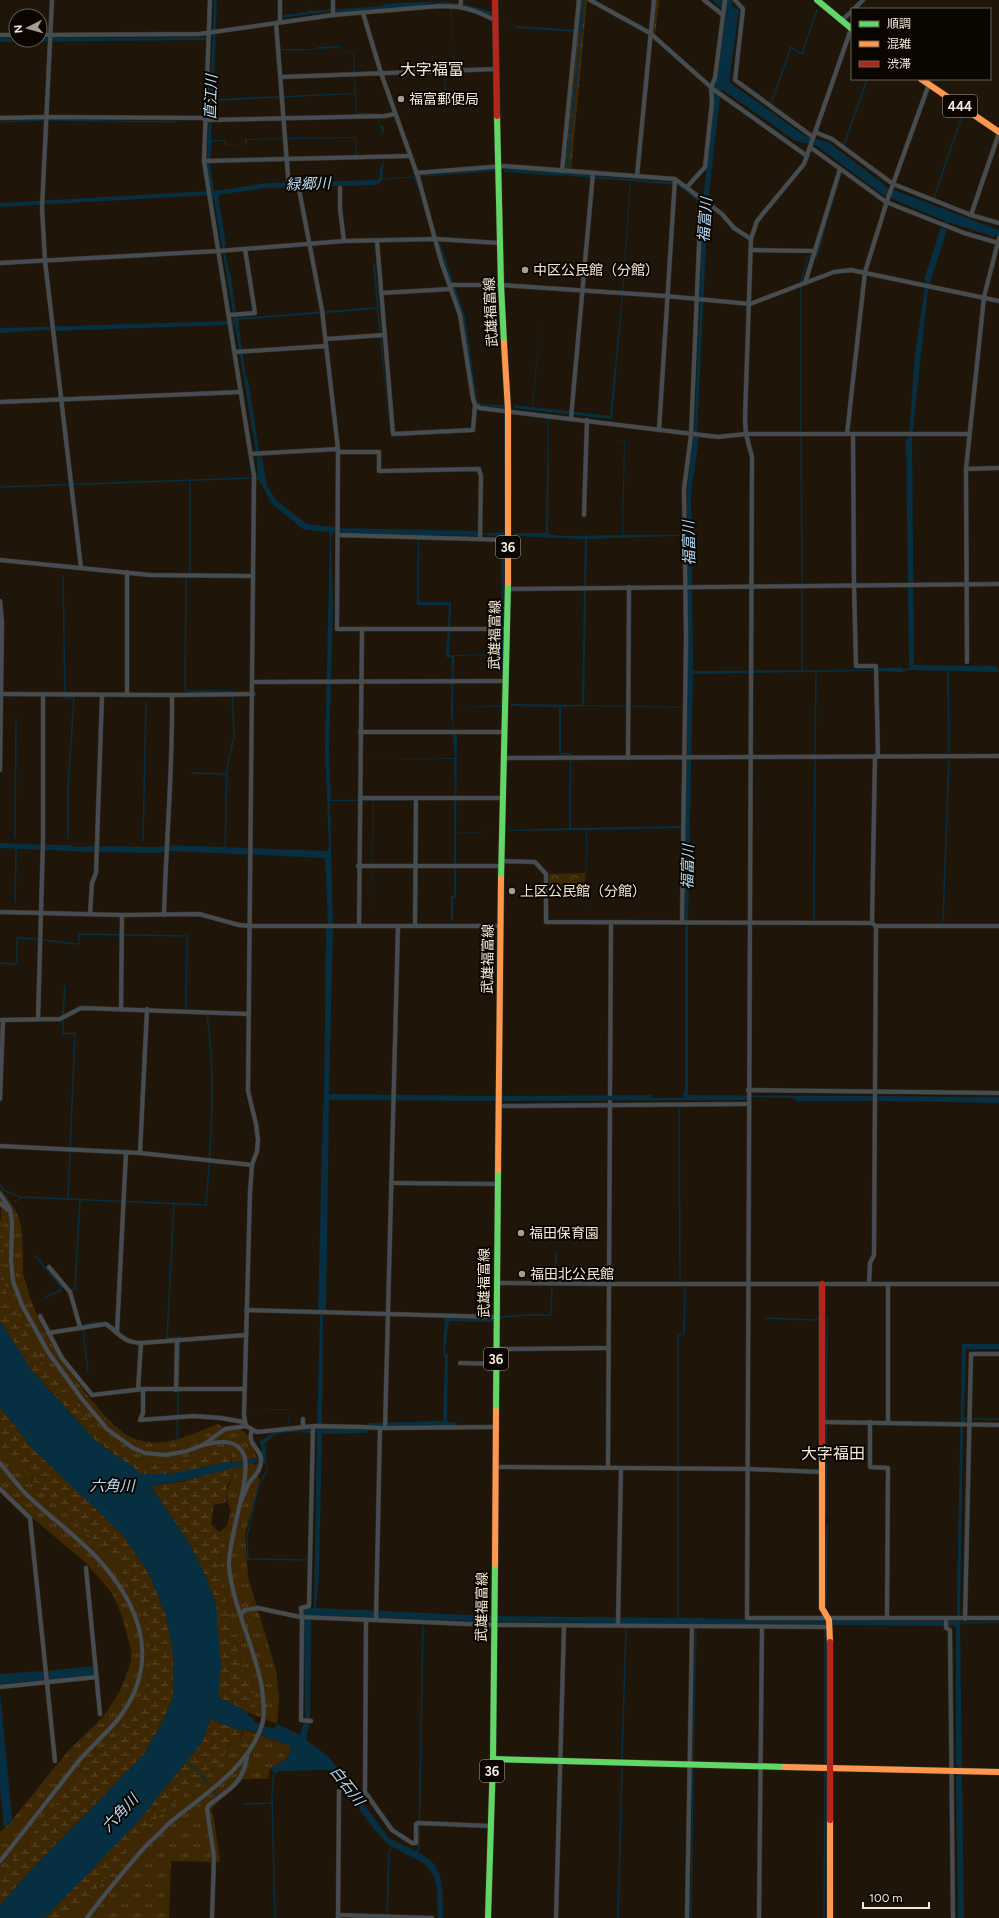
<svg xmlns="http://www.w3.org/2000/svg" width="999" height="1918" viewBox="0 0 999 1918" font-family="Figtree,'Noto Sans JP',sans-serif">
  <style>
    .grass { fill: url(#grass-tufts) }
    .forest { fill: url(#forest-crowns) }
    .wetland { fill: url(#wetland-marsh) }
    .water { fill: #072f42; fill-rule: evenodd }
    .lines { fill: none; stroke-linecap: round; stroke-linejoin: round }
    .stream { stroke: #072f42; stroke-width: 1.5 }
    .street-casing { stroke: #3b3228; stroke-width: 5 }
    .fast-casing { stroke: #3b3228; stroke-width: 7 }
    .slow-casing { stroke: #3b3228; stroke-width: 7 }
    .jam-casing { stroke: #3b3228; stroke-width: 7 }
    .street { stroke: #454d50; stroke-width: 4 }
    .fast { stroke: #63d668; stroke-width: 6 }
    .slow { stroke: #ff974d; stroke-width: 6 }
    .jam { stroke: #b3261e; stroke-width: 6 }
    .poi-dot { fill: #a99e8f; stroke: #0b0500; stroke-width: 1.5 }
    .labels { text-anchor: middle; dominant-baseline: central; stroke-width: 4; stroke-linejoin: round; paint-order: stroke }
    .shield { fill: #0b0500; stroke: #ada396; stroke-width: 1 }
    .shield-label { font-size: 13px; font-weight: bold; fill: #f3e7d7 }
    .poi-label { font-size: 14px; fill: #f3e7d7; stroke: #0b0500; text-anchor: start }
    .street-label { font-size: 14px; fill: #f3e7d7; stroke: #0b0500 }
    .water-label { font-size: 15px; font-style: italic; fill: #b5dbf3; stroke: #0b0500 }
    .quarter-label { font-size: 16px; fill: #f3e7d7; stroke: #0b0500 }
  </style>
  <defs>
    <pattern id="grass-tufts" width="24" height="20" patternUnits="userSpaceOnUse"><rect width="24" height="20" fill="#3e2804"/><path d="M3 7l-1-3M5 7V3M7 7l1-3M15 17l-1-3M17 17v-4M19 17l1-3" fill="none" stroke="#5a4728"/></pattern>
    <pattern id="forest-crowns" width="20" height="18" patternUnits="userSpaceOnUse"><rect width="20" height="18" fill="#3e2804"/><path d="M2 6a3 3 0 1 1 6 0M12 15a3 3 0 1 1 6 0" fill="none" stroke="#5a4728"/></pattern>
    <pattern id="wetland-marsh" width="20" height="14" patternUnits="userSpaceOnUse"><rect width="20" height="14" fill="#3e2804"/><path d="M1 5h8M5 5V1M11 12h8M15 12V8" fill="none" stroke="#5a4728"/></pattern>
  </defs>
  <rect width="100%" height="100%" fill="#1f1609"/>
  <g class="grass">
    <polygon points="581,0 587,0 571,170 565,170"/>
    <polygon points="655,0 659,0 655,36 652,33"/>
    <path d="M0 1189C22 1215 22 1223 23 1256 23 1262 22 1270 24 1277 28 1292 38 1320 46 1334 60 1360 108 1430 135 1439 164 1449 191 1435 217 1424L229 1430 239 1428 247 1434 257 1458 252 1459 254 1465 259 1463 256 1473 260 1480 245 1534 248 1577 276 1670 279 1699 277 1724 248 1712 254 1711 253 1682 243 1672 226 1603 220 1566 219 1532 227 1526 231 1510C224 1498 226 1487 234 1476L232 1467 247 1464V1460L232 1463V1456L217 1450 169 1465 144 1464 125 1453 101 1434 43 1363 8 1297 4 1282Z"/>
    <polygon points="0,1444 8,1456 114,1560 139,1602 152,1654 146,1691 129,1723 85,1766 0,1876 0,1832 8,1825 68,1751 103,1717 120,1691 131,1662 131,1650 122,1616 112,1593 85,1562 17,1505 0,1486"/>
    <path d="M244 1729 292 1747 287 1759 270 1769 268 1779H243C233 1792 218 1798 211 1811L214 1819 220 1862 171 1861 169 1918H69L86 1902 150 1824 220 1763 229 1746 239 1743Z"/>
  </g>
  <polygon class="forest" points="585,873 585,891 549,891 549,874"/>
  <g class="wetland">
    <polygon points="0,1218 3,1227 4,1281 8,1297 43,1363 101,1434 125,1453 144,1464 169,1465 217,1450 227,1451 232,1456 231,1461 183,1472 158,1475 142,1475 94,1439 33,1372 0,1321"/>
    <polygon points="0,1407 35,1451 122,1534 148,1572 166,1615 173,1654 173,1697 165,1717 144,1754 31,1870 0,1905 0,1876 85,1766 129,1723 146,1691 152,1654 139,1602 114,1560 8,1456 0,1444"/>
    <polygon points="232,1467 234,1476 227,1485 226,1502 214,1505 211,1524 219,1532 220,1566 226,1603 243,1672 253,1682 255,1701 254,1711 248,1712 218,1697 216,1604 205,1575 189,1543 152,1488 155,1485 181,1482"/>
    <polygon points="210,1719 242,1731 239,1743 229,1746 220,1763 150,1824 86,1902 69,1918 45,1918 203,1741"/>
  </g>
  <g class="water">
    <path d="M214 0H217L213 99 355 93 353 52 343 53 341 47 299 51 280 50 278 34 281 49H315L318 47 341 46 343 52H354L357 113H377L380 125 384 127V134L380 127 377 115H356L355 94 213 101 211 140H226V145H245V139L356 137 357 155 368 156H356L355 138 247 140 246 145 225 146V141H212L210 164 214 191 267 183 378 180 380 177V169L384 158 382 179 496 169V171L416 177 419 189 413 177 382 180 377 185 267 188 218 195 226 244 224 249 231 278 237 318 377 307 373 264H375L390 438 377 309 238 320 246 378 248 380 260 457H262L267 486 277 501 307 524 335 527V530H340V528L477 531 478 533C485 533 498 534 504 531V408L478 405 474 398 462 317 438 244 432 236 419 191 433 235 440 243 465 316 477 401 481 404 505 405 503 707H455L501 706 502 655 454 656 453 706 455 707 453 708V731L457 735 456 833 498 831 456 834V898H453V920L451 921V896L454 895V800L374 801 372 921 373 801H330L333 929 329 1094 495 1096 652 1095V1098H684L683 1092H685V828L587 830 586 918V830L507 831V830L569 828 570 755 559 754V707L511 706V704L582 705 585 539 515 536 514 533H546L548 412 514 408V405L532 407 541 313 533 407 610 416 622 295 630 181 589 178 581 281 589 178 565 175 564 176 504 172V169L567 173V168H566L580 32 517 28 502 19 515 26 579 30 582 1 585 0 568 173 590 175 591 176 671 182 677 184 678 182 703 202 714 97 726 15V12L712 0H733L732 6 739 10 729 82 805 136 828 142 886 186V187L999 230V237L995 235 994 237 949 222 947 225 944 224 945 221 883 195 817 146 796 141 721 89 708 202 697 434 699 438 691 493 693 671 873 670H878L879 668H902L903 669 909 668 906 439 909 437 915 355 926 281 924 280 941 227 947 230 928 289 913 430 912 431 914 665 996 666 999 672 908 670 903 671 902 672 873 671 693 674 688 921V1095L871 1096 872 1098H878V1096L999 1097V1103L878 1101V1100H872L871 1101H796L795 1098 751 1097 745 1100 502 1101 329 1100 326 1311 323 1314 322 1429H366L369 1423 443 1421 445 1357 443 1354 445 1318 493 1319V1322L449 1321 445 1350V1354H448L447 1420 449 1423 456 1422 457 1425H373L366 1433 322 1434 319 1574 316 1608 490 1616 955 1621 957 1620V1599L962 1344H999V1349H966L964 1417 973 1418 966 1419 963 1426 960 1620 964 1918H958L956 1777 958 1776V1766L956 1765V1628L955 1626 498 1622 309 1615V1619L311 1620 310 1718 306 1740 328 1756 389 1838C401 1845 414 1849 426 1857 446 1869 442 1897 443 1918H438C437 1893 441 1869 414 1858 404 1853 393 1848 385 1841 368 1824 355 1801 341 1781L328 1770 280 1771 275 1773 270 1769 287 1759 292 1747 249 1730 244 1729 242 1731 210 1719 203 1741 137 1823 45 1918H0V1905L31 1870 144 1754 165 1717 173 1697V1654L166 1615 148 1572 122 1534 35 1451 0 1407V1321L33 1372 94 1439 112 1453 131 1465 141 1474H169L231 1461 232 1463 263 1457 260 1441 277 1431 288 1430V1410L247 1409H288L289 1431 317 1430 320 1314 318 1311 323 1110 325 1109 322 1108 324 1103 326 929 328 923 325 858 169 851 159 853 91 852 0 848V843C21 844 45 845 68 845H73V847H86V846L158 847 168 845 327 851 329 847 325 751 330 536 329 532 304 530 273 505 259 480H256V476H258L256 452 235 325 231 324 225 325 57 331 56 329 0 333V328L233 321V313L214 200 210 195 0 207V203L210 191 207 159ZM631 181 677 185 702 204 700 302 694 433 695 434 693 438 687 489V535H623L625 441 617 440 624 442 622 535 562 536 548 534 549 412 612 419 623 295ZM334 531H340L341 533 418 535 417 605H449L446 657H452L451 706 450 707 451 708C452 726 454 740 455 758L364 760 454 759 455 799 331 800 329 751 333 608 331 538ZM419 535 478 536 483 535 501 536 502 654 449 655 451 602H419ZM676 536H687V707L584 705 587 539ZM584 706 687 708 685 826 571 828V753H561V707ZM289 1432 317 1433 314 1608 304 1609V1615H306V1619H304L305 1719 300 1735 277 1724 274 1729 254 1722V1718L248 1716V1712L218 1697 221 1666 216 1604 205 1575 189 1543 152 1488 155 1485C192 1481 227 1468 263 1461L266 1464 267 1472 266 1447 264 1444 276 1434Z"/>
    <path d="M309 0 311 11 383 6V4L402 3V0L403 3C441 1 457 0 492 12V15H488L462 5H452V56H455V73L454 74H445L446 100H448V114V101H445L444 74H454L455 57 452 56 451 5 437 2 411 7 342 12 332 11 282 18 283 15 308 12 310 10Z"/>
    <polygon points="206,37 206,40 0,42 0,38 40,40 40,38"/>
    <polygon points="93,1666 94,1675 49,1680 48,1676 44,1677 44,1680 0,1684 0,1674 43,1671 44,1675 48,1674 48,1671"/>
    <polygon points="0,1691 12,1819 4,1829 0,1788"/>
  </g>
  <g class="lines">
    <g class="stream">
      <polyline points="771,104 791,47 802,54 817,10"/>
      <polyline points="50,120 105,121"/>
      <polyline points="108,121 177,122"/>
      <polyline points="0,122 44,120"/>
      <polyline points="844,145 867,79"/>
      <polyline points="934,198 962,116"/>
      <polyline points="814,258 816,258 824,233 823,233 841,173"/>
      <polyline points="801,282 808,257 810,256"/>
      <polyline points="801,288 801,431"/>
      <polyline points="801,437 802,582"/>
      <polyline points="190,481 190,572"/>
      <polyline points="0,487 252,478"/>
      <polyline points="63,576 65,698 74,698 68,788 68,839"/>
      <polyline points="186,579 185,691 232,691 234,737 227,767 225,850"/>
      <polyline points="802,588 802,671"/>
      <polyline points="948,670 949,752"/>
      <polyline points="815,753 816,671"/>
      <polyline points="191,773 227,774"/>
      <polyline points="15,838 16,719"/>
      <polyline points="143,841 146,702"/>
      <polyline points="15,902 16,848"/>
      <polyline points="814,919 815,760"/>
      <polyline points="943,921 949,759"/>
      <path d="M0 963 17 964V938C39 938 58 943 79 944V934L187 936 186 1011"/>
      <polyline points="63,1014 65,986"/>
      <polyline points="63,1021 63,1034 75,1033 68,1198"/>
      <polyline points="679,1108 680,1279"/>
      <polyline points="0,1185 5,1191 21,1197"/>
      <path d="M15 1202 21 1197 206 1205C211 1142 216 1077 207 1014"/>
      <polyline points="174,1204 167,1338 180,1337 177,1438"/>
      <polyline points="36,1256 61,1287 63,1286"/>
      <polyline points="555,1280 556,1253"/>
      <polyline points="70,1291 75,1288 80,1198"/>
      <polyline points="46,1297 61,1290 61,1288"/>
      <polyline points="765,1318 815,1320 819,1317"/>
      <polyline points="501,1319 501,1317 525,1315 551,1315 552,1288"/>
      <polyline points="109,1324 116,1328"/>
      <polyline points="81,1326 96,1322 105,1323"/>
      <polyline points="83,1329 88,1371"/>
      <polyline points="118,1331 126,1337"/>
      <polyline points="971,1419 999,1419"/>
      <polyline points="678,1466 678,1335 684,1334 685,1287"/>
      <polyline points="267,1471 258,1487 247,1536 248,1559 308,1560"/>
      <polyline points="826,1516 827,1317"/>
      <polyline points="826,1606 827,1525"/>
      <polyline points="678,1618 678,1470"/>
      <polyline points="961,1623 999,1622"/>
      <polyline points="622,1758 626,1626"/>
      <polyline points="186,1761 200,1773 208,1784"/>
      <polyline points="693,1761 696,1627"/>
      <polyline points="825,1763 825,1629"/>
      <polyline points="274,1771 272,1794 275,1918"/>
      <polyline points="212,1790 215,1795"/>
      <polyline points="244,1804 272,1803"/>
      <polyline points="417,1854 419,1846 423,1622"/>
      <polyline points="387,1916 389,1852 393,1845"/>
      <polyline points="618,1918 622,1768"/>
      <polyline points="691,1918 693,1768"/>
      <polyline points="824,1918 825,1772"/>
    </g>
    <defs>
      <g id="street">
        <polyline points="52,0 42,208 45,261 81,568"/>
        <polyline points="210,0 204,161 254,476 248,1091 256,1124 258,1140 257,1151 252,1165 250,1192 244,1416 246,1426 257,1432 315,1426 363,1427 380,1428 495,1427"/>
        <polyline points="280,0 280,22"/>
        <polyline points="333,0 333,15"/>
        <polyline points="590,0 650,33 713,89 807,156"/>
        <polyline points="704,0 723,15"/>
        <polyline points="735,0 743,9 735,80 813,137"/>
        <polyline points="460,7 461,0"/>
        <polyline points="854,9 863,0"/>
        <polyline points="363,13 381,73 418,177 441,261 460,315 473,399 475,405 480,408 718,437 746,434 969,434"/>
        <polyline points="842,20 852,11"/>
        <polyline points="276,23 289,189 299,189 322,310 338,449 337,629 362,629"/>
        <polyline points="0,35 16,35"/>
        <polyline points="40,35 199,34 333,15 439,6 460,7 475,11 495,20"/>
        <polyline points="281,77 496,69"/>
        <polyline points="0,118 46,117 202,118 206,120 385,116 395,114"/>
        <polyline points="815,132 832,139 893,184 971,215 999,223"/>
        <polyline points="810,147 886,202 964,233 999,243"/>
        <polyline points="204,161 409,156"/>
        <polyline points="562,171 579,0"/>
        <polyline points="416,173 503,166 675,179 722,214 734,228 751,239 745,419 746,434 752,457 747,1618 999,1618"/>
        <polyline points="637,176 654,0"/>
        <polyline points="687,187 705,167 712,102 711,88 715,78 725,0"/>
        <polyline points="340,188 340,209 344,241"/>
        <polyline points="971,215 999,133"/>
        <polyline points="751,239 757,221 804,164 851,29"/>
        <polyline points="377,241 393,434 473,430 475,405"/>
        <polyline points="751,250 815,251"/>
        <polyline points="0,263 218,251 344,241 436,239 500,243"/>
        <polyline points="805,283 840,169"/>
        <polyline points="450,285 501,285 666,296 750,304 834,272 851,270 999,301"/>
        <polyline points="381,293 451,289"/>
        <polyline points="229,315 255,313 245,249"/>
        <polyline points="326,339 384,335"/>
        <polyline points="235,352 326,346"/>
        <polyline points="0,402 241,392"/>
        <polyline points="571,418 593,173"/>
        <polyline points="659,430 675,179"/>
        <polyline points="847,434 865,272 888,198 929,84"/>
        <polyline points="853,434 854,585 856,666 876,666 878,756"/>
        <polyline points="338,452 379,452 379,471 479,469 481,476 480,539"/>
        <polyline points="251,454 338,449"/>
        <polyline points="966,469 999,468"/>
        <polyline points="584,515 587,420"/>
        <polyline points="338,535 508,540"/>
        <polyline points="0,560 150,575 252,576"/>
        <polyline points="127,572 127,695"/>
        <polyline points="508,589 999,584"/>
        <polyline points="0,601 2,622 0,770"/>
        <polyline points="967,662 966,469 984,297 999,238"/>
        <polyline points="252,682 506,681"/>
        <polyline points="2,694 172,695 253,694"/>
        <polyline points="360,732 505,732"/>
        <polyline points="505,758 999,756"/>
        <polyline points="628,758 629,587"/>
        <polyline points="360,798 503,798"/>
        <polyline points="502,861 535,862 546,874 546,922 872,923 876,926 999,926"/>
        <polyline points="358,866 502,866"/>
        <polyline points="0,912 122,915 199,914 239,925 250,926 500,926"/>
        <polyline points="90,914 92,883 96,873 102,695"/>
        <path d="M164 915C166 841 173 769 172 695"/>
        <polyline points="682,922 686,638 684,489 691,435 701,198"/>
        <polyline points="872,923 875,756"/>
        <polyline points="359,926 362,629 507,629"/>
        <polyline points="415,926 416,798"/>
        <polyline points="121,1009 122,915"/>
        <polyline points="38,1019 43,841 43,694"/>
        <polyline points="0,1020 60,1019 81,1008 249,1014"/>
        <polyline points="748,1090 999,1093"/>
        <polyline points="610,1094 611,922"/>
        <polyline points="0,1099 3,1021"/>
        <polyline points="498,1106 748,1104"/>
        <polyline points="0,1146 140,1153 252,1165"/>
        <polyline points="140,1153 147,1009"/>
        <polyline points="391,1183 497,1184"/>
        <polyline points="0,1194 10,1209 12,1223 11,1261 13,1281 22,1305 48,1352 82,1399 107,1429 133,1448 145,1453 166,1455 187,1451 203,1445 225,1429 246,1426"/>
        <polyline points="0,1203 8,1210"/>
        <polyline points="49,1267 70,1292 80,1327"/>
        <polyline points="497,1283 610,1284 999,1284"/>
        <polyline points="869,1284 870,1263 874,1255 876,926"/>
        <polyline points="888,1284 888,1423"/>
        <polyline points="246,1310 496,1317"/>
        <polyline points="40,1316 62,1358 92,1395 143,1389 244,1389"/>
        <polyline points="117,1332 126,1152"/>
        <path d="M48 1333 106 1324C120 1334 122 1342 141 1343L246 1335"/>
        <polyline points="496,1349 609,1348"/>
        <polyline points="460,1363 496,1364"/>
        <polyline points="143,1389 143,1413 140,1420 194,1416 221,1418 244,1422"/>
        <polyline points="138,1390 141,1343"/>
        <polyline points="176,1390 177,1341"/>
        <polyline points="822,1422 999,1425"/>
        <polyline points="870,1422 870,1467 888,1468 887,1618"/>
        <polyline points="303,1427 303,1419"/>
        <polyline points="385,1428 398,926"/>
        <path d="M0 1463C8 1473 16 1483 25 1493 52 1520 85 1541 109 1572 144 1616 156 1665 122 1714 109 1732 91 1746 77 1763 51 1796 26 1829 0 1861"/>
        <polyline points="495,1467 748,1469 822,1472"/>
        <polyline points="608,1467 610,1102"/>
        <polyline points="0,1489 30,1518 55,1761"/>
        <path d="M241 1501C244 1495 246 1488 249 1483 254 1476 260 1472 261 1462 263 1449 246 1446 252 1430"/>
        <polyline points="86,1568 100,1714"/>
        <polyline points="241,1614 245,1610 258,1608 300,1617 494,1625 830,1627"/>
        <polyline points="946,1619 946,1628 950,1630 953,1918"/>
        <polyline points="965,1619 971,1354 999,1354"/>
        <polyline points="366,1620 365,1792 392,1830 412,1843 416,1843 416,1824 418,1823 490,1826"/>
        <polyline points="376,1620 380,1428"/>
        <polyline points="618,1625 621,1468"/>
        <polyline points="0,1687 97,1677"/>
        <polyline points="311,1721 301,1720 302,1620 301,1608 309,1606 313,1427"/>
        <polyline points="338,1915 432,1918"/>
        <path d="M87 1918C105 1893 124 1871 144 1848 152 1839 161 1833 168 1824 202 1796 252 1766 263 1721 265 1711 263 1698 262 1688 255 1647 232 1605 229 1566 228 1537 252 1476 244 1455 237 1438 218 1441 203 1445"/>
        <path d="M212 1918 214 1857 207 1809 209 1805C228 1790 244 1783 247 1756"/>
        <polyline points="338,1918 339,1791"/>
        <polyline points="556,1918 564,1625"/>
        <polyline points="687,1918 692,1626"/>
        <polyline points="759,1918 762,1627"/>
      </g>
      <g id="fast">
        <polyline points="817,0 852,29"/>
        <polyline points="497,116 501,285 504,343"/>
        <polyline points="501,879 508,583"/>
        <polyline points="496,1411 498,1170"/>
        <polyline points="493,1759 785,1767"/>
        <polyline points="488,1918 493,1759 495,1564"/>
      </g>
      <g id="slow">
        <polyline points="921,79 999,132"/>
        <polyline points="504,343 508,410 508,583"/>
        <polyline points="498,1170 501,879"/>
        <polyline points="822,1453 822,1608 829,1620 830,1642"/>
        <polyline points="495,1564 496,1411"/>
        <polyline points="785,1767 999,1772"/>
        <polyline points="830,1820 830,1918"/>
      </g>
      <g id="jam">
        <polyline points="495,0 497,116"/>
        <polyline points="822,1284 822,1453"/>
        <polyline points="830,1642 830,1820"/>
      </g>
    </defs>
    <use href="#street" class="street-casing"/>
    <use href="#fast" class="fast-casing"/>
    <use href="#slow" class="slow-casing"/>
    <use href="#jam" class="jam-casing"/>
    <use href="#street" class="street"/>
    <use href="#fast" class="fast"/>
    <use href="#slow" class="slow"/>
    <use href="#jam" class="jam"/>
  </g>
  <g class="poi-dot">
    <circle cx="401" cy="99" r="4"/>
    <circle cx="525" cy="270" r="4"/>
    <circle cx="512" cy="891" r="4"/>
    <circle cx="521" cy="1233" r="4"/>
    <circle cx="522" cy="1274" r="4"/>
  </g>
  <g class="labels">
    <g class="shield">
      <rect x="943" y="95" width="34" height="22" rx="3"/>
      <rect x="496" y="536" width="24" height="22" rx="3"/>
      <rect x="484" y="1348" width="24" height="22" rx="3"/>
      <rect x="480" y="1760" width="24" height="22" rx="3"/>
    </g>
    <g class="shield-label">
      <text x="960" y="106">444</text>
      <text x="508" y="547">36</text>
      <text x="496" y="1359">36</text>
      <text x="492" y="1771">36</text>
    </g>
    <g class="poi-label">
      <text x="409" y="99">福富郵便局</text>
      <text x="533" y="270">中区公民館（分館）</text>
      <text x="520" y="891">上区公民館（分館）</text>
      <text x="529" y="1233">福田保育園</text>
      <text x="530" y="1274">福田北公民館</text>
    </g>
    <g class="street-label">
      <text transform="translate(491 312) rotate(-93)">武雄福富線</text>
      <text transform="translate(495 635) rotate(-89)">武雄福富線</text>
      <text transform="translate(488 959) rotate(-89)">武雄福富線</text>
      <text transform="translate(484 1283) rotate(-90)">武雄福富線</text>
      <text transform="translate(482 1607) rotate(-89)">武雄福富線</text>
    </g>
    <g class="water-label">
      <text transform="translate(211 97) rotate(-88)">直江川</text>
      <text transform="translate(308 184) rotate(-2)">緑郷川</text>
      <text transform="translate(705 220) rotate(-86)">福富川</text>
      <text transform="translate(689 543) rotate(-91)">福富川</text>
      <text transform="translate(688 867) rotate(-89)">福富川</text>
      <text x="112" y="1486">六角川</text>
      <text transform="translate(347 1786) rotate(52)">白石川</text>
      <text transform="translate(120 1813) rotate(-47)">六角川</text>
    </g>
    <g class="quarter-label">
      <text x="432" y="69">大字福富</text>
      <text x="833" y="1453">大字福田</text>
    </g>
  </g>
  <rect x="851" y="8" width="140" height="72" fill="#0b0500" stroke="#685f56"/>
  <rect x="859" y="21" width="20" height="6" fill="#63d668" stroke="#685f56"/>
  <text x="887" y="28" font-size="12" fill="#f3e7d7">順調</text>
  <rect x="859" y="41" width="20" height="6" fill="#ff974d" stroke="#685f56"/>
  <text x="887" y="48" font-size="12" fill="#f3e7d7">混雑</text>
  <rect x="859" y="61" width="20" height="6" fill="#b3261e" stroke="#685f56"/>
  <text x="887" y="68" font-size="12" fill="#f3e7d7">渋滞</text>
  <g transform="translate(28 28) rotate(264)"><circle r="19" fill="#0b0500" stroke="#685f56"/>
  <path d="M0-3L7 15L0 10L-7 15Z" fill="#a99e8f"/>
  <text y="-6" font-size="11" font-weight="bold" text-anchor="middle" fill="#f3e7d7">N</text>
  </g>
  <path d="M863 1902v6h66v-6" fill="none" stroke="#f3e7d7" stroke-width="2"/>
  <text x="869" y="1902" font-size="12" fill="#f3e7d7" stroke="#0b0500" stroke-width="3" paint-order="stroke">100 m</text>
</svg>
